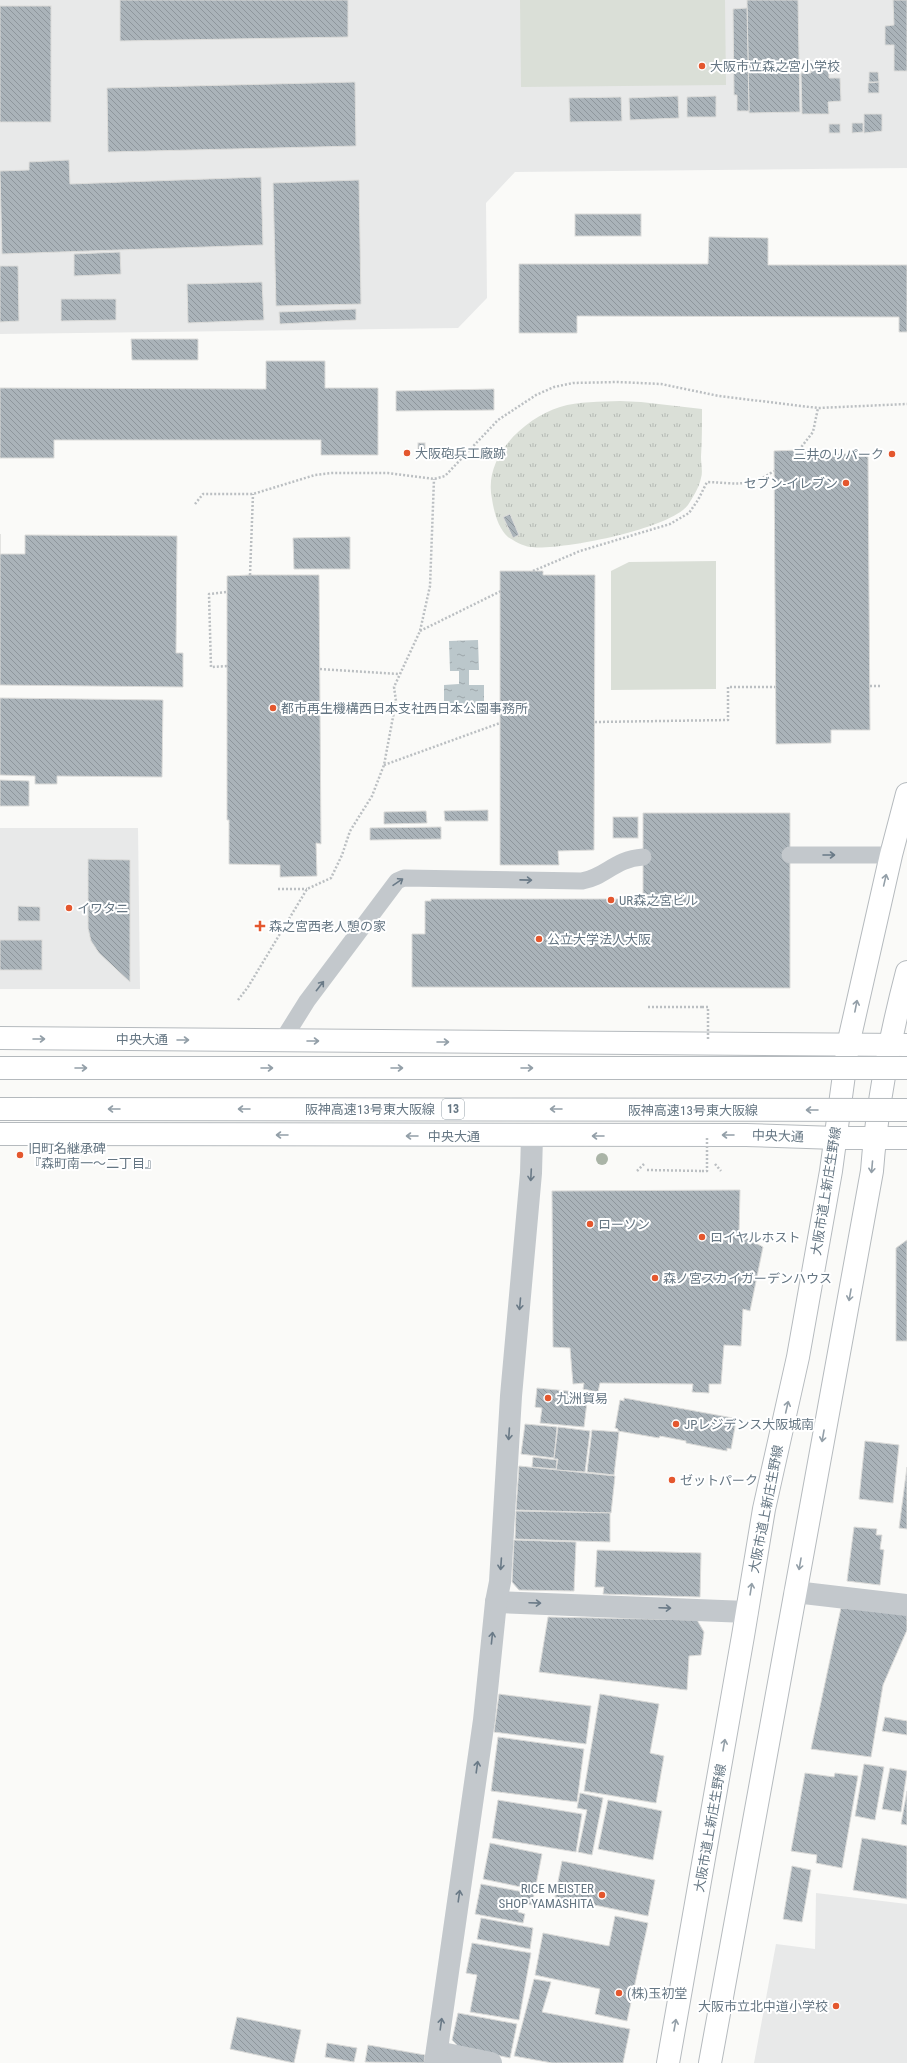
<svg xmlns="http://www.w3.org/2000/svg" width="907" height="2063" viewBox="0 0 907 2063" font-family="'Roboto Condensed','Noto Sans JP',sans-serif">
  <style>
    .built { fill: #e8e9e9 }
    .grass { fill: #dadfd7 }
    .park { fill: url(#park-tufts) }
    .water { fill: url(#water-ripples) }
    .building { fill: url(#building-back-hatch); stroke: #dcdcda }
    .lines { fill: none; stroke-linecap: round; stroke-linejoin: round }
    .primary-casing { stroke: #b5babe; stroke-width: 24 }
    .path { stroke: #bbbfc2; stroke-width: 2.5; stroke-dasharray: 2 2; stroke-linecap: butt }
    .service { stroke: #c3c8cc; stroke-width: 17 }
    .minor { stroke: #c3c8cc; stroke-width: 22 }
    .primary { stroke: #fff; stroke-width: 22 }
    .motorway-bridge-casing { stroke: #b4b9bd; stroke-width: 24; stroke-linecap: butt }
    .path-bridge { stroke: #bbbfc2; stroke-width: 2.5; stroke-dasharray: 2 2; stroke-linecap: butt }
    .motorway-bridge { stroke: #fff; stroke-width: 22 }
    .tree { fill: #aab4a7 }
    .oneway { stroke: #6a7a87 }
    .oneway2 { stroke: #939fa8 }
    .poi-dot { fill: #e4572e; stroke: #fff; stroke-width: 1.5 }
    .labels { text-anchor: middle; dominant-baseline: central; stroke-width: 4; stroke-linejoin: round; paint-order: stroke }
    .shield { fill: #fff; stroke: #939fa8; stroke-width: 1 }
    .shield-label { font-size: 12px; font-weight: bold; fill: #657683 }
    .poi-label { font-size: 13px; fill: #657683; stroke: #fff; text-anchor: start }
    .street-label { font-size: 13px; fill: #657683; stroke: #fff }
  </style>
  <defs>
    <pattern id="park-tufts" width="24" height="20" patternUnits="userSpaceOnUse"><rect width="24" height="20" fill="#dadfd7"/><path d="M3 7l-1-3M5 7V3M7 7l1-3M15 17l-1-3M17 17v-4M19 17l1-3" fill="none" stroke="#b4b9b4"/></pattern>
    <pattern id="water-ripples" width="26" height="14" patternUnits="userSpaceOnUse"><rect width="26" height="14" fill="#bbc7cb"/><path d="M2 4q2-2 4 0t4 0M15 11q2-2 4 0t4 0" fill="none" stroke="#9ca6aa"/></pattern>
    <pattern id="building-back-hatch" width="6" height="6" patternUnits="userSpaceOnUse"><rect width="6" height="6" fill="#aab3b9"/><path d="M-1 5l2 2M0 0l6 6M5-1l2 2" fill="none" stroke="#8e969c"/></pattern>
  </defs>
  <rect width="100%" height="100%" fill="#fafaf8"/>
  <g class="built">
    <polygon points="0,0 907,0 907,168 515,172 486,203 487,298 458,328 0,334"/>
    <polygon points="0,828 138,828 140,989 0,989"/>
    <polygon points="816,1893 907,1904 907,2063 754,2063 776,1944 815,1949"/>
  </g>
  <g class="grass">
    <polygon points="520,0 725,0 726,85 521,87"/>
    <polygon points="716,561 716,689 611,690 611,571 629,562"/>
  </g>
  <path class="park" d="M620 401 641 402 702 409C702 425 702 441 701 457 701 464 703 472 701 478 699 488 693 497 688 505 670 529 560 551 530 547 523 546 514 541 508 537 498 528 494 512 492 499 483 457 523 419 560 407 579 401 600 402 620 401Z"/>
  <polygon class="water" points="478,640 479,670 469,670 469,685 484,685 484,705 444,705 444,685 459,684 459,671 450,671 449,641"/>
  <g class="building">
    <polygon points="120,0 348,0 348,37 120,41"/>
    <polygon points="747,0 798,0 800,112 749,113"/>
    <polygon points="893,0 907,0 907,71 894,71 894,45 885,45 885,26 894,25"/>
    <rect x="0" y="6" width="51" height="116"/>
    <polygon points="747,8 749,111 737,111 737,95 734,95 733,9"/>
    <polygon points="829,67 829,78 840,78 841,101 828,102 829,114 802,114 801,73 811,73 811,68"/>
    <polygon points="869,72 878,72 879,82 869,82"/>
    <polygon points="355,82 356,146 108,152 107,88"/>
    <polygon points="879,82 879,93 868,93 868,83"/>
    <polygon points="678,96 679,118 630,120 629,98"/>
    <polygon points="716,96 716,117 687,117 687,97"/>
    <polygon points="621,97 622,121 570,122 569,98"/>
    <polygon points="864,114 882,114 882,131 864,133"/>
    <polygon points="852,123 863,123 863,132 852,133"/>
    <rect x="829" y="124" width="11" height="9"/>
    <polygon points="69,160 70,184 261,177 263,245 2,254 0,171 29,170 29,162"/>
    <polygon points="359,180 361,304 276,306 273,183"/>
    <rect x="575" y="214" width="66" height="22"/>
    <polygon points="709,237 768,238 768,265 907,265 907,332 899,332 899,317 577,316 577,333 519,333 519,264 708,264"/>
    <polygon points="120,252 121,274 74,276 74,254"/>
    <polygon points="0,266 18,266 19,321 0,322"/>
    <polygon points="262,282 264,320 188,323 187,284"/>
    <polygon points="61,299 116,299 116,320 61,321"/>
    <polygon points="356,309 356,320 280,324 279,312"/>
    <polygon points="131,339 198,339 198,360 132,360"/>
    <polygon points="266,361 325,361 325,388 378,388 378,455 321,455 321,440 54,440 54,458 0,458 0,388 266,389"/>
    <polygon points="494,389 494,410 396,411 396,391"/>
    <rect x="418" y="443" width="7" height="7"/>
    <polygon points="799,450 817,450 817,454 868,454 870,730 831,730 831,743 776,744 774,451"/>
    <polygon points="510,514 519,535 513,538 503,517"/>
    <polygon points="0,534 0,554 25,554 25,535 177,536 176,653 183,653 183,687 0,685"/>
    <polygon points="350,537 350,569 294,569 293,538"/>
    <polygon points="500,571 543,571 543,575 595,575 594,850 558,851 559,865 500,865"/>
    <polygon points="250,575 319,575 321,844 316,843 317,876 280,877 280,865 229,864 229,820 227,820 227,576"/>
    <polygon points="0,698 163,700 162,777 57,776 57,784 35,784 35,776 0,775"/>
    <polygon points="0,780 29,781 29,806 0,806"/>
    <polygon points="488,810 488,821 445,821 444,811"/>
    <polygon points="426,811 427,823 384,824 384,812"/>
    <polygon points="643,813 790,813 790,988 412,987 412,934 425,934 425,901 431,901 431,899 643,899"/>
    <rect x="613" y="817" width="25" height="21"/>
    <polygon points="441,827 441,839 370,840 370,828"/>
    <polygon points="88,859 130,860 130,982 99,953 91,941 88,928"/>
    <polygon points="18,906 40,907 40,921 18,921"/>
    <rect x="0" y="940" width="42" height="30"/>
    <polygon points="740,1190 739,1234 763,1247 750,1311 743,1309 741,1346 724,1345 721,1384 709,1384 709,1393 692,1392 693,1384 600,1383 598,1392 583,1389 584,1383 573,1384 570,1348 553,1347 552,1191"/>
    <polygon points="907,1240 907,1341 896,1341 896,1248"/>
    <polygon points="537,1388 588,1393 584,1427 540,1423 542,1408 535,1407"/>
    <polygon points="624,1398 733,1418 733,1420 736,1421 731,1449 727,1448 727,1451 686,1443 686,1441 660,1436 659,1438 618,1431 618,1429 615,1428 620,1400 624,1401"/>
    <polygon points="525,1424 557,1427 554,1458 521,1454"/>
    <polygon points="558,1427 590,1431 585,1472 556,1470 558,1459 554,1459"/>
    <polygon points="592,1430 619,1432 614,1475 587,1472"/>
    <polygon points="865,1441 899,1445 893,1503 859,1499"/>
    <polygon points="533,1457 557,1460 556,1469 532,1467"/>
    <polygon points="519,1466 615,1476 611,1513 516,1510"/>
    <polygon points="907,1467 907,1529 899,1528"/>
    <polygon points="516,1511 610,1513 610,1542 515,1539"/>
    <polygon points="854,1527 877,1529 876,1535 882,1535 880,1549 884,1550 880,1585 847,1581"/>
    <polygon points="514,1540 576,1542 574,1591 519,1590 512,1582"/>
    <polygon points="597,1550 701,1553 700,1597 603,1594 604,1587 595,1587"/>
    <polygon points="841,1608 907,1613 907,1630 883,1685 871,1757 811,1749"/>
    <polygon points="548,1617 697,1620 704,1632 701,1655 689,1656 687,1690 539,1672"/>
    <polygon points="499,1694 591,1706 586,1744 494,1732"/>
    <polygon points="600,1694 659,1704 650,1753 664,1756 656,1803 584,1791"/>
    <polygon points="885,1717 907,1721 907,1735 882,1731"/>
    <polygon points="498,1737 584,1749 577,1802 491,1791"/>
    <polygon points="864,1764 884,1767 875,1820 855,1816"/>
    <polygon points="890,1768 907,1771 901,1812 882,1809"/>
    <polygon points="805,1773 834,1777 835,1773 858,1776 842,1868 816,1863 817,1855 791,1851"/>
    <polygon points="907,1791 907,1825 901,1824"/>
    <polygon points="580,1793 603,1798 592,1855 578,1852 587,1810 577,1808"/>
    <polygon points="498,1800 582,1814 576,1852 492,1838"/>
    <polygon points="608,1800 662,1811 653,1860 598,1849"/>
    <polygon points="862,1838 907,1846 907,1899 853,1890"/>
    <polygon points="490,1843 542,1854 535,1890 483,1879"/>
    <polygon points="562,1861 655,1880 648,1916 555,1897"/>
    <polygon points="792,1866 811,1870 802,1922 783,1919"/>
    <polygon points="481,1884 534,1894 532,1905 520,1903 518,1912 525,1914 523,1923 475,1914"/>
    <polygon points="615,1916 648,1923 627,2021 595,2014 600,1989 535,1975 543,1933 609,1946"/>
    <polygon points="481,1918 533,1928 530,1949 477,1939"/>
    <polygon points="472,1943 531,1953 519,2020 470,2012 477,1975 466,1973"/>
    <polygon points="534,1979 551,1982 542,2012 630,2029 623,2063 552,2063 514,2056"/>
    <polygon points="458,2013 517,2024 510,2058 459,2047 452,2040"/>
    <polygon points="237,2017 301,2030 294,2063 230,2049"/>
    <polygon points="327,2043 357,2048 354,2062 325,2057"/>
    <polygon points="368,2045 425,2055 424,2063 365,2062"/>
  </g>
  <g class="lines">
    <defs>
      <g id="primary">
        <polyline points="0,1038 907,1045"/>
        <polyline points="0,1134 746,1135 836,1138 907,1138"/>
        <polyline points="668,2063 743,1636 764,1509 798,1357 831,1171 848,1045 891,855 907,794"/>
        <path d="M710 2063 872 1171C877 1104 890 1037 907 972"/>
      </g>
    </defs>
    <use href="#primary" class="primary-casing"/>
    <g class="path">
      <polyline points="799,450 813,432 818,408"/>
      <polyline points="195,504 203,494 253,494 315,475 332,473 388,473 434,479 445,476 498,420 536,395 554,387 573,383 618,382 661,384 719,396 818,408 907,404"/>
      <path d="M533 571 580 551 670 524 689 513 698 500 707 482C736 483 749 488 774 471"/>
      <polyline points="250,575 253,494"/>
      <polyline points="226,592 209,594 211,667 227,666"/>
      <polyline points="420,631 501,591"/>
      <polyline points="320,669 399,674"/>
      <polyline points="870,686 881,686"/>
      <polyline points="595,722 728,720 728,687 775,687"/>
      <polyline points="384,765 500,723"/>
      <polyline points="278,889 307,889"/>
      <polyline points="238,1000 248,987 307,889 331,878 342,855 350,831 372,796 384,765 396,701 394,687 420,631 430,586 434,479"/>
      <polyline points="648,1007 702,1007"/>
      <polyline points="715,1164 721,1171"/>
      <polyline points="647,1170 702,1171"/>
      <polyline points="637,1171 644,1164"/>
    </g>
    <g class="service">
      <polyline points="790,855 891,855"/>
      <path d="M282 1041 307 1001 397 881 404 878 582 881C606 877 614 859 643 857"/>
    </g>
    <g class="minor">
      <polyline points="795,1592 907,1605"/>
      <polyline points="496,1602 747,1612"/>
      <polyline points="437,2052 491,2063"/>
      <polyline points="435,2063 484,1720 496,1602 500,1582 511,1396 531,1173 532,1136"/>
    </g>
    <use href="#primary" class="primary"/>
    <defs>
      <g id="motorway-bridge">
        <polyline points="0,1068 907,1068"/>
        <polyline points="0,1109 907,1110"/>
      </g>
    </defs>
    <use href="#motorway-bridge" class="motorway-bridge-casing"/>
    <g class="path-bridge">
      <polyline points="702,1007 708,1007 708,1039"/>
      <polyline points="702,1171 707,1171 707,1138"/>
    </g>
    <use href="#motorway-bridge" class="motorway-bridge"/>
  </g>
  <circle class="tree" cx="602" cy="1159" r="6"/>
  <defs><path id="oneway-shaft" d="M-6 0H5M1.5-3L5.5 0L1.5 3" fill="none" stroke-width="1.6" stroke-linecap="round" stroke-linejoin="round"/></defs>
  <g class="oneway">
    <use href="#oneway-shaft" transform="translate(829 855)"/>
    <use href="#oneway-shaft" transform="translate(526 880) rotate(1)"/>
    <use href="#oneway-shaft" transform="translate(398 882) rotate(-34)"/>
    <use href="#oneway-shaft" transform="translate(320 986) rotate(-52)"/>
    <use href="#oneway-shaft" transform="translate(531 1175) rotate(93)"/>
    <use href="#oneway-shaft" transform="translate(520 1304) rotate(95)"/>
    <use href="#oneway-shaft" transform="translate(509 1434) rotate(94)"/>
    <use href="#oneway-shaft" transform="translate(501 1564) rotate(94)"/>
    <use href="#oneway-shaft" transform="translate(535 1603) rotate(2)"/>
    <use href="#oneway-shaft" transform="translate(665 1608) rotate(2)"/>
    <use href="#oneway-shaft" transform="translate(492 1638) rotate(-84)"/>
    <use href="#oneway-shaft" transform="translate(477 1767) rotate(-82)"/>
    <use href="#oneway-shaft" transform="translate(459 1896) rotate(-82)"/>
    <use href="#oneway-shaft" transform="translate(441 2024) rotate(-82)"/>
  </g>
  <g class="oneway2">
    <use href="#oneway-shaft" transform="translate(885 880) rotate(-77)"/>
    <use href="#oneway-shaft" transform="translate(856 1006) rotate(-79)"/>
    <use href="#oneway-shaft" transform="translate(39 1039)"/>
    <use href="#oneway-shaft" transform="translate(183 1040)"/>
    <use href="#oneway-shaft" transform="translate(313 1041)"/>
    <use href="#oneway-shaft" transform="translate(443 1042)"/>
    <use href="#oneway-shaft" transform="translate(81 1068)"/>
    <use href="#oneway-shaft" transform="translate(267 1068)"/>
    <use href="#oneway-shaft" transform="translate(397 1068)"/>
    <use href="#oneway-shaft" transform="translate(527 1068)"/>
    <use href="#oneway-shaft" transform="translate(114 1109) rotate(180)"/>
    <use href="#oneway-shaft" transform="translate(244 1109) rotate(-180)"/>
    <use href="#oneway-shaft" transform="translate(556 1109) rotate(-180)"/>
    <use href="#oneway-shaft" transform="translate(812 1110) rotate(-180)"/>
    <use href="#oneway-shaft" transform="translate(282 1135) rotate(-180)"/>
    <use href="#oneway-shaft" transform="translate(728 1135) rotate(180)"/>
    <use href="#oneway-shaft" transform="translate(412 1136) rotate(-180)"/>
    <use href="#oneway-shaft" transform="translate(598 1136) rotate(180)"/>
    <use href="#oneway-shaft" transform="translate(872 1167) rotate(95)"/>
    <use href="#oneway-shaft" transform="translate(850 1295) rotate(100)"/>
    <use href="#oneway-shaft" transform="translate(787 1407) rotate(-77)"/>
    <use href="#oneway-shaft" transform="translate(823 1436) rotate(100)"/>
    <use href="#oneway-shaft" transform="translate(800 1564) rotate(100)"/>
    <use href="#oneway-shaft" transform="translate(751 1589) rotate(-81)"/>
    <use href="#oneway-shaft" transform="translate(724 1745) rotate(-80)"/>
    <use href="#oneway-shaft" transform="translate(675 2025) rotate(-80)"/>
  </g>
  <g class="poi-dot">
    <circle cx="702" cy="66" r="4"/>
    <circle cx="407" cy="453" r="4"/>
    <circle cx="892" cy="454" r="4"/>
    <circle cx="846" cy="483" r="4"/>
    <circle cx="273" cy="708" r="4"/>
    <circle cx="611" cy="900" r="4"/>
    <circle cx="69" cy="908" r="4"/>
    <path d="M258 920h4v4h4v4h-4v4h-4v-4h-4v-4h4z"/>
    <circle cx="539" cy="939" r="4"/>
    <circle cx="20" cy="1155" r="4"/>
    <circle cx="590" cy="1224" r="4"/>
    <circle cx="702" cy="1237" r="4"/>
    <circle cx="655" cy="1278" r="4"/>
    <circle cx="548" cy="1398" r="4"/>
    <circle cx="676" cy="1424" r="4"/>
    <circle cx="672" cy="1480" r="4"/>
    <circle cx="602" cy="1895" r="4"/>
    <circle cx="619" cy="1993" r="4"/>
    <circle cx="836" cy="2006" r="4"/>
  </g>
  <g class="labels">
    <rect class="shield" x="442" y="1099" width="22" height="20" rx="3"/>
    <g class="shield-label">
      <text x="453" y="1109">13</text>
    </g>
    <g class="poi-label">
      <text x="710" y="66">大阪市立森之宮小学校</text>
      <text x="415" y="453">大阪砲兵工廠跡</text>
      <text x="884" y="454" text-anchor="end">三井のリパーク</text>
      <text x="838" y="483" text-anchor="end">セブン-イレブン</text>
      <text x="281" y="708">都市再生機構西日本支社西日本公園事務所</text>
      <text x="619" y="900">UR森之宮ビル</text>
      <text x="77" y="908">イワタニ</text>
      <text x="269" y="926">森之宮西老人憩の家</text>
      <text x="547" y="939">公立大学法人大阪</text>
      <text x="28" y="1148">旧町名継承碑<tspan x="28" dy="15">『森町南一～二丁目』</tspan></text>
      <text x="598" y="1224">ローソン</text>
      <text x="710" y="1237">ロイヤルホスト</text>
      <text x="663" y="1278">森ノ宮スカイガーデンハウス</text>
      <text x="556" y="1398">九洲貿易</text>
      <text x="684" y="1424">JPレジデンス大阪城南</text>
      <text x="680" y="1480">ゼットパーク</text>
      <text x="594" y="1888" text-anchor="end">RICE MEISTER<tspan x="594" dy="15">SHOP YAMASHITA</tspan></text>
      <text x="627" y="1993">(株)玉初堂</text>
      <text x="828" y="2006" text-anchor="end">大阪市立北中道小学校</text>
    </g>
    <g class="street-label">
      <text x="142" y="1039">中央大通</text>
      <text x="370" y="1109">阪神高速13号東大阪線</text>
      <text x="693" y="1110">阪神高速13号東大阪線</text>
      <text x="454" y="1136">中央大通</text>
      <text transform="translate(778 1136) rotate(2)">中央大通</text>
      <text transform="translate(826 1191) rotate(-81)">大阪市道上新庄生野線</text>
      <text transform="translate(766 1509) rotate(-79)">大阪市道上新庄生野線</text>
      <text transform="translate(710 1828) rotate(-80)">大阪市道上新庄生野線</text>
    </g>
  </g>
</svg>
